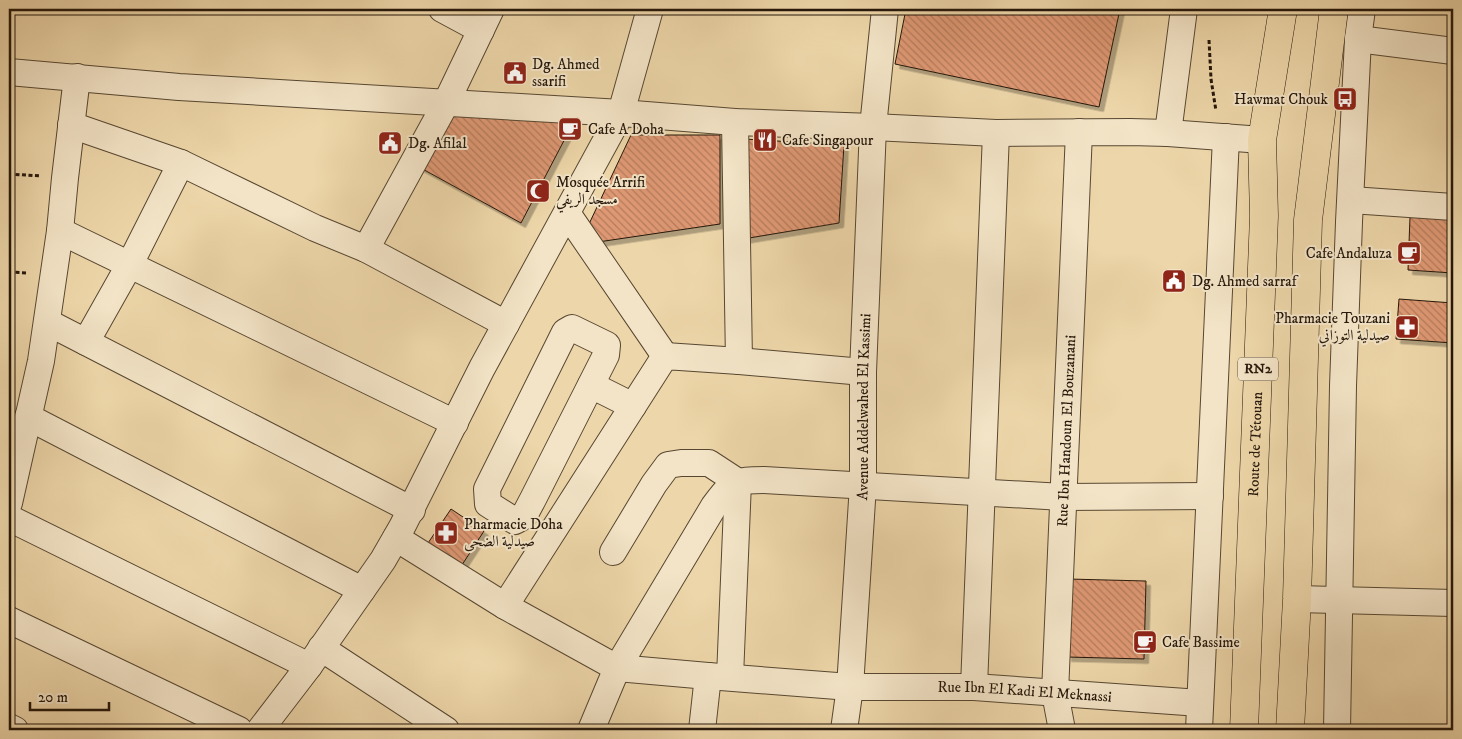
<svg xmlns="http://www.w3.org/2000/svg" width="1462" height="739" viewBox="0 0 1462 739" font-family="'IM FELL DW Pica',Amiri,serif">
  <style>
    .building { fill: url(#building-back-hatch); stroke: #25170b; filter: url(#shadow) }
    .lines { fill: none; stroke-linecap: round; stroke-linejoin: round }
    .minor-casing { stroke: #574732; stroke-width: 28 }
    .highway-casing { stroke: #25170b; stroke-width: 29 }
    .path { stroke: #25170b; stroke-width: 3; stroke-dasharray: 4 2.5; stroke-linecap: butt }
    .minor { stroke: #f3e4c7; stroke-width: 26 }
    .highway { stroke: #edd6a9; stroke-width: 28 }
    .labels { text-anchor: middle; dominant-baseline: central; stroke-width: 4; stroke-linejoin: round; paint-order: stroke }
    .shield { fill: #f3e4c7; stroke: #635443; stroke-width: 1 }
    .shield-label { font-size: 14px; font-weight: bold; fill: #25170b }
    .poi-label { font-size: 15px; fill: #25170b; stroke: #f3e4c7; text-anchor: start }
    .street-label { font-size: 15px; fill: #25170b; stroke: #f3e4c7 }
  </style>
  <defs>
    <pattern id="building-back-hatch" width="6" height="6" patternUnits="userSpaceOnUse" patternTransform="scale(1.25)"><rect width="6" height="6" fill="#de9873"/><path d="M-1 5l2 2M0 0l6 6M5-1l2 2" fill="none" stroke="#b47b5d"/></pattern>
    <filter id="shadow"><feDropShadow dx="4.5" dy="4.5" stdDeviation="0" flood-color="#0004"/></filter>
  </defs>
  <rect width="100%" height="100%" fill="#edd6a9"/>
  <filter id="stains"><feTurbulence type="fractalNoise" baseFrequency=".004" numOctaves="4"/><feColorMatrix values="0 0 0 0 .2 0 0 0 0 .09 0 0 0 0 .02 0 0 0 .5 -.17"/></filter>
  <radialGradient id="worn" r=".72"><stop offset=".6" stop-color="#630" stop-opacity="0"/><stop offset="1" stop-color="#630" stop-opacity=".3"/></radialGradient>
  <g class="building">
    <polygon points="906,9 1120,9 1099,107 895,64"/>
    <polygon points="444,112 556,113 570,129 521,223 417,166"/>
    <polygon points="631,135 720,135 720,224 598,242 589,224"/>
    <polygon points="744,139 844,145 839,223 743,239"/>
    <polygon points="1410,217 1453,219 1453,273 1408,270"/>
    <polygon points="1399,299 1453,303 1453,343 1396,339"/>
    <polygon points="451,509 484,531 460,568 426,546"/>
    <polygon points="1068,579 1146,581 1144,659 1067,657"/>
  </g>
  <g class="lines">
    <defs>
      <g id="minor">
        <polyline points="442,9 481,30"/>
        <polyline points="1358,39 1453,51"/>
        <polyline points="9,72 179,87 621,113 735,122 873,127 996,133 1130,132 1168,133 1262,140"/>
        <polyline points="735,122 739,361"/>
        <polyline points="71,125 181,163 315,228 366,249 506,324"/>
        <polyline points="1168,133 1184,9"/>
        <polyline points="1351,200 1453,207"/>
        <polyline points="567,213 665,356"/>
        <polyline points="60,231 455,423"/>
        <polyline points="366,249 446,103 491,9"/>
        <polyline points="47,322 412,510"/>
        <polygon points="572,328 607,345 606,355 533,499 524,516 515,521 488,504 487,489 565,332"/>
        <polyline points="86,342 130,264 181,163"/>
        <polyline points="591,385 633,406"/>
        <polyline points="28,417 362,590"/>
        <polyline points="9,503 41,361 60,231 65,178 77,77"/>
        <polyline points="9,518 309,666"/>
        <path id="s1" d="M396 538 505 606 617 668 708 676 850 687H974L1200 703"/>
        <polyline points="613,552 654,484 668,465 681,463 709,463 738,482 730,677"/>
        <polyline points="1297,599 1453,603"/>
        <polyline points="505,606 665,356 739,361 863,372"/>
        <polyline points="9,620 239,730"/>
        <polyline points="321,648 446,730"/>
        <polyline points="974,687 996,133"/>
        <polyline points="9,727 15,730"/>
        <polyline points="260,730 309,666 383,560 402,527 482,368 621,113 650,9"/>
        <path d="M591 730 617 668 714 506C732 482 735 480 764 480L1063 497 1210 496"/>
        <polyline points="702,730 708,676"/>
        <path id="s2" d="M844 730 850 687 863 485V372L873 127 885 9"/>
        <path id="s3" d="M1062 730 1055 693 1079 132"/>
        <polyline points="1199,730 1226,137"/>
        <polyline points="1337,730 1343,386 1349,222 1358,39 1362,9"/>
      </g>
      <g id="highway">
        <path id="s4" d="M1244 730 1264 216 1262 140 1283 9"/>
        <polyline points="1290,730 1297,599 1308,220 1334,9"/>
      </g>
    </defs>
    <use href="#minor" class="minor-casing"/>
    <use href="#highway" class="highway-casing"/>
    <g class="path">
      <polyline points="1209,40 1211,79 1216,111"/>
      <polyline points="9,174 41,176"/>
      <polyline points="9,272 28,273"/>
    </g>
    <use href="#minor" class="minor"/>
    <use href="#highway" class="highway"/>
  </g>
  <defs>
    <symbol id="civic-square" viewBox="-11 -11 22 22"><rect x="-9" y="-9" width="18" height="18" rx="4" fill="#8f2418" stroke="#f3e4c7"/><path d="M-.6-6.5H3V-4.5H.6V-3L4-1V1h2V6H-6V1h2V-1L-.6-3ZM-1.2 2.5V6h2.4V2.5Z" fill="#fff"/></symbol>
    <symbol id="bus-square" viewBox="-11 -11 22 22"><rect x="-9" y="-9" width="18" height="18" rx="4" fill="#8f2418" stroke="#f3e4c7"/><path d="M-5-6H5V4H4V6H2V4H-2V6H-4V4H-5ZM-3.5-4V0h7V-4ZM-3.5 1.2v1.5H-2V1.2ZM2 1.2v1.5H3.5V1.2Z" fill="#fff"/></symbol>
    <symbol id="cafe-square" viewBox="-11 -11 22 22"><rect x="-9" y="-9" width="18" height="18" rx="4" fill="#8f2418" stroke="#f3e4c7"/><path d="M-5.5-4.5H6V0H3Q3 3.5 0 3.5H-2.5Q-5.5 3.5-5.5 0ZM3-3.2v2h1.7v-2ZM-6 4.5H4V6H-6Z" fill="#fff"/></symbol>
    <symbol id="restaurant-square" viewBox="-11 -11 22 22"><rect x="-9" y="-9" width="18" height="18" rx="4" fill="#8f2418" stroke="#f3e4c7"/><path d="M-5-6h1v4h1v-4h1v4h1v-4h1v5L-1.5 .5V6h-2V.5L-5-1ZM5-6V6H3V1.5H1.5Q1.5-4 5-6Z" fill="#fff"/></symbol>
    <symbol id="mosque-square" viewBox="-11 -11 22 22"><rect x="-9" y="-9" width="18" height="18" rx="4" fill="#8f2418" stroke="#f3e4c7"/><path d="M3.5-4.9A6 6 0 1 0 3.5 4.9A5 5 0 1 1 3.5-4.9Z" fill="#fff"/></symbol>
    <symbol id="pharmacy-square" viewBox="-11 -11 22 22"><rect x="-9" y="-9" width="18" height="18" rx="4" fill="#8f2418" stroke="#f3e4c7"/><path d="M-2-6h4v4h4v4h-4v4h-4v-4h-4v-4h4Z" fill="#fff"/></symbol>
  </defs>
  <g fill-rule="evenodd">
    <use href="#civic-square" x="501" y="59" width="28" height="28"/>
    <use href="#bus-square" x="1331" y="85" width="28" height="28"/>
    <use href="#cafe-square" x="556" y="115" width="28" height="28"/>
    <use href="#restaurant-square" x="751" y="126" width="28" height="28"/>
    <use href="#civic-square" x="376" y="129" width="28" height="28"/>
    <use href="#mosque-square" x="524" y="177" width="28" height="28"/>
    <use href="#cafe-square" x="1395" y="239" width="28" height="28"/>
    <use href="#civic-square" x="1160" y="267" width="28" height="28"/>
    <use href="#pharmacy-square" x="1393" y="313" width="28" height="28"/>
    <use href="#pharmacy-square" x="432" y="519" width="28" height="28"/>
    <use href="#cafe-square" x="1131" y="628" width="28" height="28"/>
  </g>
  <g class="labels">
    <rect class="shield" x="1238" y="357.5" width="40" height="23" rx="4"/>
    <g class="shield-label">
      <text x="1258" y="369">RN2</text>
    </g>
    <g class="poi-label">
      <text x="532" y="64">Dg. Ahmed<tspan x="532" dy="17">ssarifi</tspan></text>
      <text x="1328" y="99" text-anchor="end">Hawmat Chouk</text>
      <text x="588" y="129">Cafe A Doha</text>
      <text x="782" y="140">Cafe Singapour</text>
      <text x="408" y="143">Dg. Afilal</text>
      <text x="556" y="182">Mosquée Arrifi<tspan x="556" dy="17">مسجد الريفي</tspan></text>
      <text x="1392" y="253" text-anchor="end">Cafe Andaluza</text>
      <text x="1192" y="281">Dg. Ahmed sarraf</text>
      <text x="1390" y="318" text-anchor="end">Pharmacie Touzani<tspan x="1390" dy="17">صيدلية التوزاني</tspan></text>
      <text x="464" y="524">Pharmacie Doha<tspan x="464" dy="17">صيدلية الضحى</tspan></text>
      <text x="1162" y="642">Cafe Bassime</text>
    </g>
    <g class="street-label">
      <text stroke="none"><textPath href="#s2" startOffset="324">Avenue Addelwahed El Kassimi</textPath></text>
      <text stroke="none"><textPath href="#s3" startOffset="300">Rue Ibn Handoun El Bouzanani</textPath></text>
      <text stroke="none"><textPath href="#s4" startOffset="286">Route de Tétouan</textPath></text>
      <text stroke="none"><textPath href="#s1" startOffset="665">Rue Ibn El Kadi El Meknassi</textPath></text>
    </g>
  </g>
  <rect width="1462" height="739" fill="none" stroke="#edd6a9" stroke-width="30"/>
  <rect x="10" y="10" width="1442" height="719" fill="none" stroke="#25170b" stroke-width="2.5"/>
  <rect x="15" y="15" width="1432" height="709" fill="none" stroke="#25170b"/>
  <path d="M30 702v8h79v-8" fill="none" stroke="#25170b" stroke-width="2.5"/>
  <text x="38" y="702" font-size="15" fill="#25170b" stroke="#f3e4c7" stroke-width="4" paint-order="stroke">20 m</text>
  <rect width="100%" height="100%" filter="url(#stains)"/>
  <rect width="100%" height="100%" fill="url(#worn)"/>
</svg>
